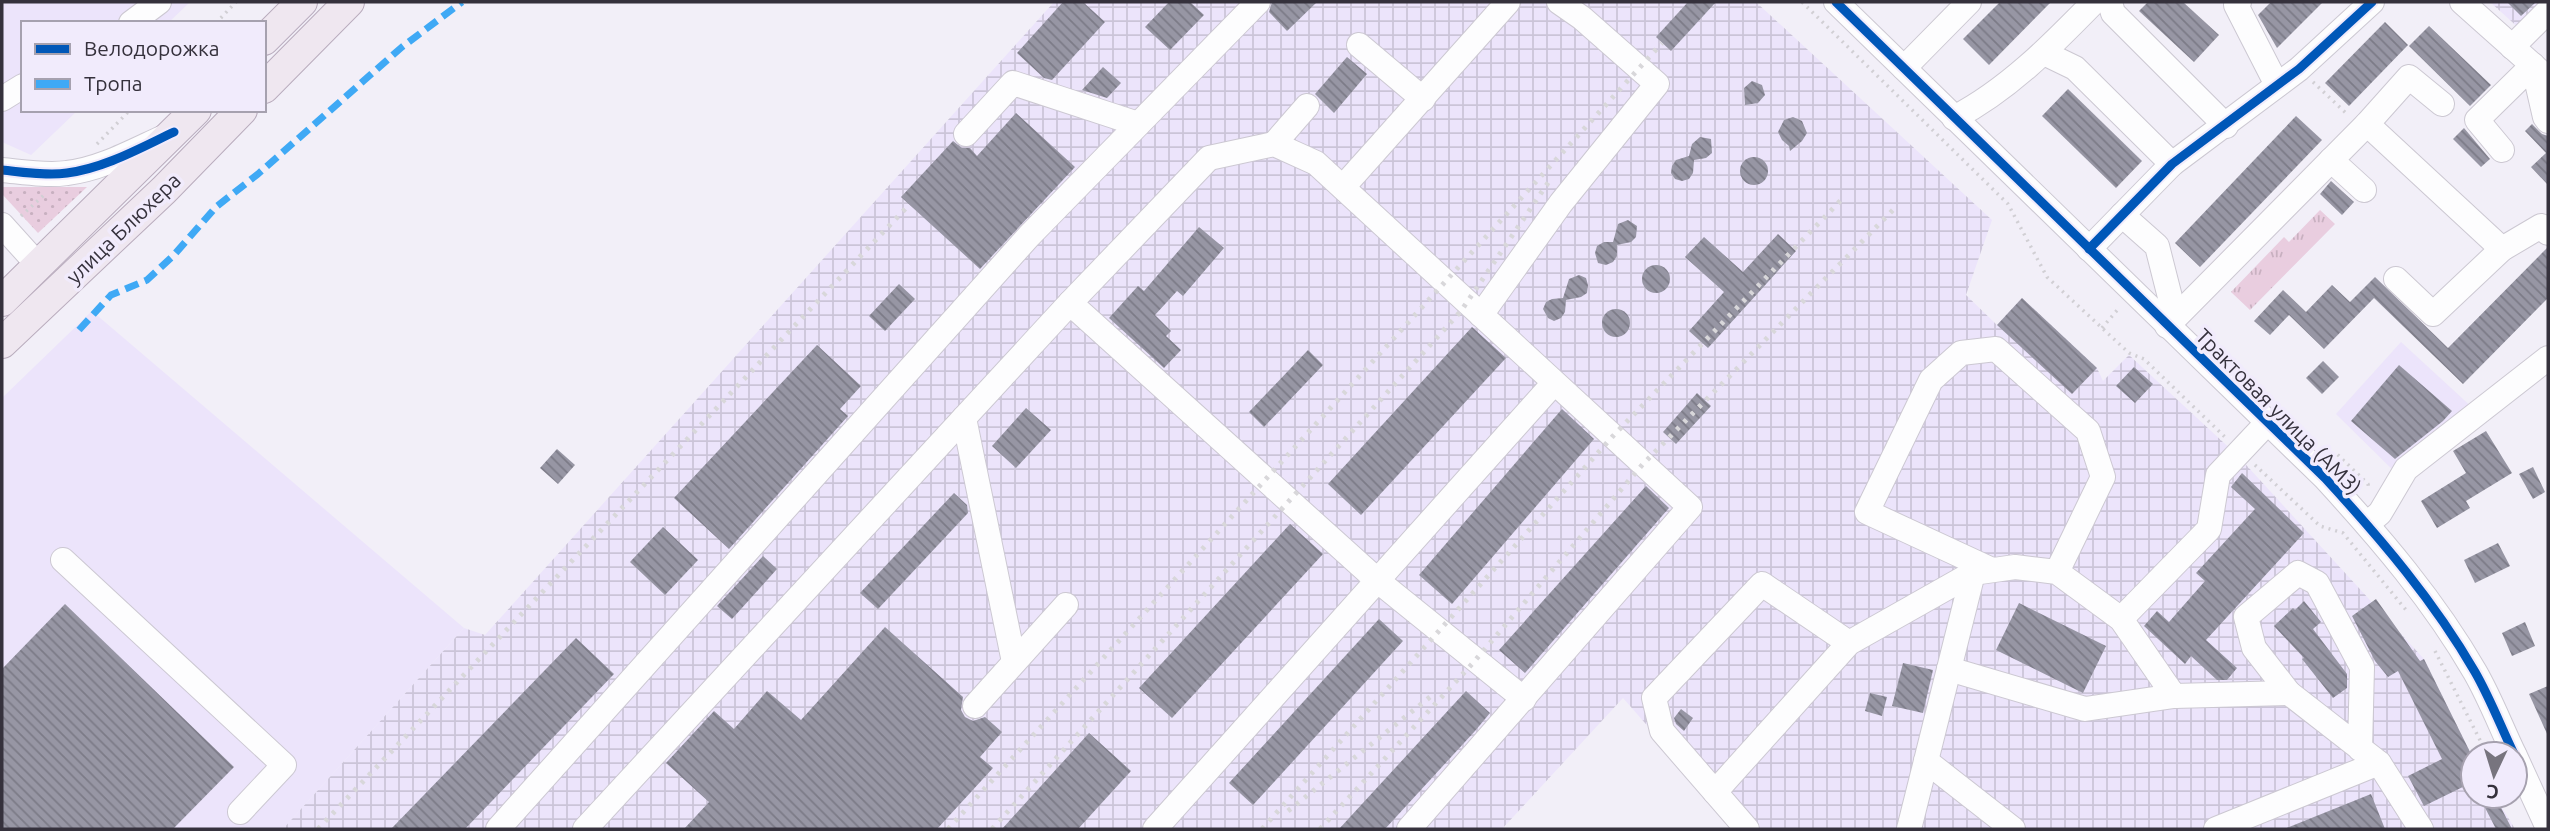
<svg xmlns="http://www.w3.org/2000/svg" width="2550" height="831" viewBox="0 0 2550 831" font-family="Ubuntu,sans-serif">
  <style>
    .built { fill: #ece4fb }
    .industrial { fill: url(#industrial-grid) }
    .grass { fill: url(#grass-dots) }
    .park { fill: url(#park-tufts) }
    .building { fill: url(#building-back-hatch) }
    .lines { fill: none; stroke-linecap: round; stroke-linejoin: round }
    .minor-casing { stroke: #ccc8d2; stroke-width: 26 }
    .major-casing { stroke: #b9acbd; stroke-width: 32 }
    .path { stroke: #d1cfd4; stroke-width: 3.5; stroke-dasharray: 2 5; stroke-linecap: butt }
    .minor { stroke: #fdfdfe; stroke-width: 24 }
    .major { stroke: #efe7f0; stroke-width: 30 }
    .rail { stroke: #d8d7da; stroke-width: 5; stroke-dasharray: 3.5 7; stroke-linecap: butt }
    .quiet { stroke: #3fa9f5; stroke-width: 7; stroke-dasharray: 14 7; stroke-linecap: butt }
    .cycleway-casing { stroke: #f1ebfc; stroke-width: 13 }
    .cycleway { stroke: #0057b8; stroke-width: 9 }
    .labels { text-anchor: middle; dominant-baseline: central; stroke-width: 7; stroke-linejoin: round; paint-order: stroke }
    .street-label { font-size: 21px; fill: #35313c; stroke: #f1ebfc }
  </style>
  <defs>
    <pattern id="industrial-grid" width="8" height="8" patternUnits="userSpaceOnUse" patternTransform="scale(1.75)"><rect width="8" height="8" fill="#ece4fb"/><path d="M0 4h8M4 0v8" fill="none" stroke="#cbc4d8"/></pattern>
    <pattern id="grass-dots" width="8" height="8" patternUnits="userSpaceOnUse" patternTransform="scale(1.75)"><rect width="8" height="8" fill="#e9cddf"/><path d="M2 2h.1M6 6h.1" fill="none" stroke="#c8b0c0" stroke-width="1.8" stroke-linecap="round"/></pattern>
    <pattern id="park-tufts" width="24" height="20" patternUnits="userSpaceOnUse" patternTransform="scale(1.75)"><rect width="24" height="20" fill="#e9cddf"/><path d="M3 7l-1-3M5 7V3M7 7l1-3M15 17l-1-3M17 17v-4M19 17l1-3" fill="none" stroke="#c8b0c0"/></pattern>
    <pattern id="building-back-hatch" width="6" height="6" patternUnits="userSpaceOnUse" patternTransform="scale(1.75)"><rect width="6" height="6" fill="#9796a4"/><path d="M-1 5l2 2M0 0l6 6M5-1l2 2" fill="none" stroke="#7c7b87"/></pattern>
  </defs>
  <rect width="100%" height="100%" fill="#f2eff8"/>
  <g class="built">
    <polygon points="2,2 190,2 168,23 23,23 23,110 78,110 31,155 2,142"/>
    <polygon points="92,311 464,628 283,829 2,829 2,398"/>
    <polygon points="2401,342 2476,411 2399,476 2336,414"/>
  </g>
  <g class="industrial">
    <polygon points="1054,2 1756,2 1992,220 1966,295 1997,325 2022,298 2097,368 2103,381 2129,355 2237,455 2424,659 2473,758 2473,796 2495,796 2515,829 1738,829 1623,698 1502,829 283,829 464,628 485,635"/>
    <polygon points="2490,2 2548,2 2531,39"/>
  </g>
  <polygon class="grass" points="2,187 87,187 38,233 2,194"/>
  <polygon class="park" points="2320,210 2335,224 2250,310 2231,292 2284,237 2289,242"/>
  <g class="building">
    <polygon points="1063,2 1083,2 1105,22 1052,80 1044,78 1017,53"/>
    <polygon points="1169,2 1190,2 1204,15 1170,50 1145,27"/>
    <polygon points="1272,2 1317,2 1287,31 1269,12"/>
    <polygon points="1688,2 1716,2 1671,51 1656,37"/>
    <polygon points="2000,2 2051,2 1989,65 1963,39"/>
    <polygon points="2148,2 2183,2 2219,35 2194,62 2139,11"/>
    <polygon points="2271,2 2323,2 2277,48 2258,15"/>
    <polygon points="2507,2 2536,2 2521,16"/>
    <polygon points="2385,22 2408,45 2349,106 2325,83"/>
    <polygon points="2429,26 2491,85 2470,106 2409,46"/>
    <polygon points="1347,57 1367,74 1334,113 1315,94"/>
    <polygon points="1103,67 1121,83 1107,98 1082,90"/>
    <polygon points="1752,81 1762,85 1765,95 1758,103 1745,105 1744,88"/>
    <polygon points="2068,89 2142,161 2116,188 2042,116"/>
    <polygon points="1016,113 1075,167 980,269 901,197 953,141 962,148 970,148 977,156"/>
    <polygon points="2296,116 2322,140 2200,267 2175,243"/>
    <polygon points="1793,117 1802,121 1807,133 1802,141 1790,151 1789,146 1782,140 1778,132 1784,120"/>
    <polygon points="2532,124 2542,134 2548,136 2548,185 2531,167 2546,153 2525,131"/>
    <polygon points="2464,128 2490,159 2481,167 2453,139"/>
    <polygon points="1700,137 1711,139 1712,153 1706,158 1694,160 1693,173 1689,179 1682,181 1675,179 1671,173 1672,166 1676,160 1689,156 1692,144"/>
    <circle cx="1754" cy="171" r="14"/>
    <polygon points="2331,181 2354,202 2342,215 2320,194"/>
    <polygon points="1628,220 1637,226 1636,237 1631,242 1617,245 1617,256 1613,262 1606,265 1598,263 1595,253 1597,246 1604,242 1613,242 1618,224"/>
    <polygon points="1199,227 1224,248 1183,296 1177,291 1155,315 1171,331 1166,336 1181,350 1164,368 1109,318 1138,286 1144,291"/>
    <polygon points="1778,234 1796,251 1708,348 1689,331 1724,292 1685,257 1704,237 1743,272"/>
    <polygon points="2548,247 2548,298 2463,384 2374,298 2324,349 2289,315 2270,335 2254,321 2283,290 2306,312 2332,285 2350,302 2375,277 2448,348"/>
    <circle cx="1656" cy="279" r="14"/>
    <polygon points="1579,275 1586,278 1588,285 1587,293 1581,297 1566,300 1565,312 1561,318 1554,321 1548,318 1543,309 1546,302 1552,299 1563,298 1569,279"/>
    <polygon points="899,284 915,299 885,331 869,316"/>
    <polygon points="2022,298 2097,368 2072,394 1997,325"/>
    <circle cx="1616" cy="323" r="14"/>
    <polygon points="1472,327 1506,358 1361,515 1328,484"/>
    <polygon points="817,345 861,386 840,409 848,416 729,549 674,498"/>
    <polygon points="1308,350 1323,365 1264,427 1249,412"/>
    <polygon points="2323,361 2339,377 2322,394 2306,378"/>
    <polygon points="2399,365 2452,411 2443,421 2395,459 2351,421"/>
    <polygon points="2134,367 2153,384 2135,403 2116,386"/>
    <polygon points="1697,393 1711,406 1676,444 1663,432"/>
    <polygon points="1026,408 1051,430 1016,468 992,446"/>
    <polygon points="1562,409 1594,439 1452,604 1419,575"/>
    <polygon points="2486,431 2512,473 2466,501 2470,508 2437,528 2421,501 2466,473 2453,451"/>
    <polygon points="557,449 575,465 558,484 540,468"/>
    <polygon points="2533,467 2545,492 2533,499 2519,474"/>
    <polygon points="2242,473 2304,533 2206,640 2237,668 2227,680 2217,680 2191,656 2185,664 2144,626 2157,611 2169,622 2205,581 2196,573 2255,509 2231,487"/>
    <polygon points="1646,486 1669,508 1525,673 1499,650"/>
    <polygon points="954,493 967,505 968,513 878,609 860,593"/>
    <polygon points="1290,524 1323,554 1172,718 1139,688"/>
    <polygon points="663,527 698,560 665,595 630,562"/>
    <polygon points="2498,543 2510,566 2475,583 2464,560"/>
    <polygon points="763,556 777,569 732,619 717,606"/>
    <polygon points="2376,599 2420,661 2424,659 2473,758 2473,782 2424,806 2408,776 2442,759 2398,671 2388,677 2375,661 2352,616"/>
    <polygon points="2304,601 2321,622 2313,629 2347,674 2347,688 2333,698 2302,659 2304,658 2274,626 2293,608 2295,610"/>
    <polygon points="2019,603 2106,646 2083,693 1996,650"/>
    <polygon points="65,604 234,767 173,829 2,829 2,669"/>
    <polygon points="1379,619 1403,641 1253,805 1229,783"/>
    <polygon points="2525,622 2535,646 2512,656 2502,633"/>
    <polygon points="885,627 963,697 961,710 965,717 973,721 985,717 1002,732 980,757 993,768 937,829 684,829 709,802 666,763 714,711 734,729 767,691 801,720"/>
    <polygon points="576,638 614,674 465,829 391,829"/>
    <polygon points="1903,663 1933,670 1923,713 1892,706"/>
    <polygon points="2548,686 2548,736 2529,694"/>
    <polygon points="1466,691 1490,713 1475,731 1385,829 1339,829"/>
    <polygon points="1870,693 1887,697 1882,716 1865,711"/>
    <polygon points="1681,709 1693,718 1684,731 1676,724 1674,718"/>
    <polygon points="1089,733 1131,771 1078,829 1002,829"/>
    <polygon points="2371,794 2385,829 2284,829"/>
    <polygon points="2479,796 2495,796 2512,829 2496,829"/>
  </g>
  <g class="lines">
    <defs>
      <g id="minor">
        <path d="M1836 2 2325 478C2381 539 2434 601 2475 672 2490 698 2501 727 2514 754"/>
        <polyline points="2110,2 2113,13 2226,126"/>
        <polyline points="2239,2 2236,5 2277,85"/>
        <polyline points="2462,2 2545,76"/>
        <polyline points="131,23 159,2"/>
        <polyline points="1359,45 1423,99"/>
        <polyline points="2512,47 2548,11"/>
        <polyline points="2044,53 2075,68 2172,164"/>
        <polyline points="1904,68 1969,2"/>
        <polyline points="2,99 23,86"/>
        <path d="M1954 118C2008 90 2052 45 2094 2"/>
        <polyline points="2367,124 2502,249"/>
        <polyline points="966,134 1013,83 1138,124"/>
        <polyline points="1274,144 1307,106"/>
        <polyline points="2502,150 2477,120 2533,65 2545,117 2548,121"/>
        <polyline points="2331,160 2364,190"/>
        <path d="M2 170C23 172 46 176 67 173 101 169 133 151 164 137"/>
        <polyline points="1343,187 1508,2"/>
        <polyline points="2122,215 2157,246 2175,317"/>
        <polyline points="2,225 39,266"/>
        <polyline points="2089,249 2172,164 2299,69 2372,2"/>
        <polyline points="2396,279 2433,314 2502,249 2541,226 2548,233"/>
        <polyline points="1070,303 1378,581 1524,699"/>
        <polyline points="1481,315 1561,203 1657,84 1582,18 1559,2"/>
        <polyline points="2167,326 2367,124 2409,77 2442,104"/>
        <polyline points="964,418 1014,662"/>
        <polyline points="2367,524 2380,513 2406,469 2548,358"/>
        <polyline points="63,560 284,765 240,812"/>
        <polyline points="1992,570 1867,512 1931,380 1961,353 1996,349 2088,431 2103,477 2057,572"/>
        <polyline points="2121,619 2209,529 2218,475 2267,423"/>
        <polyline points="1949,669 2085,709 2174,696"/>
        <polyline points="975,706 1066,605"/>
        <polyline points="2360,749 2362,667 2317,583 2298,573 2246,617 2254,648 2289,693 2379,763 2421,829"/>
        <polyline points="2515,756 2548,828"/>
        <polyline points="1926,761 2013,829"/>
        <polyline points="1715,792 1849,643 1973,573 2015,567 2057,572 2121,619 2174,696 2289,693"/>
        <polyline points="498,829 1029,236 1258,2"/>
        <polyline points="585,829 1070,303 1209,158 1274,144 1316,163 1690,507 1409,829"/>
        <polyline points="1155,829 1554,383"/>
        <polyline points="1747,829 1662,731 1654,698 1762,584 1849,643"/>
        <polyline points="1909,829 1973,573"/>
        <polyline points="2216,829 2379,763"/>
      </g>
      <g id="major">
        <polyline points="264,40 302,2"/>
        <polyline points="264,88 349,2"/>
        <polyline points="2,301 196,110"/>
        <polyline points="2,343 164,190 242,110"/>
      </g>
    </defs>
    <use href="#minor" class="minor-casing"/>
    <use href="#major" class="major-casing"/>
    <g class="path">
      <polyline points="1802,2 2008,204 2047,277 2129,353 2144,359 2226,438"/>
      <polyline points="216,23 236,2"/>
      <polyline points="2313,82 2348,115"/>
      <polyline points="97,144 130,110"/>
      <polyline points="21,216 44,195"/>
      <polyline points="2102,328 2119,308"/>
      <polyline points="2331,455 2337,454 2368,484 2369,489"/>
      <polyline points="2255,465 2320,526 2343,533 2406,610"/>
      <polyline points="2435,651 2487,754"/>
    </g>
    <use href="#minor" class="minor"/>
    <use href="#major" class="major"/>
    <g class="rail">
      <polyline points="1288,811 1435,693"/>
      <polyline points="318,829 907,207"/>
      <polyline points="948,829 1662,43"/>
      <polyline points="992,829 1461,311 1552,177"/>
      <polyline points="1262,829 1613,436 1845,196"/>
      <polyline points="1320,829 1472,664 1643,464 1893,210"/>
    </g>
    <polyline class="quiet" points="79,330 111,295 147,280 173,256 216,207 258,174 402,47 462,2"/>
    <defs>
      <g id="cycleway">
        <path d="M1836 2 2325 478C2381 539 2434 601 2475 672 2490 698 2501 727 2514 754"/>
        <path d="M2 170C23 172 46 176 67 173 105 168 140 148 174 132"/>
        <polyline points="2089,249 2172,164 2299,69 2372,2"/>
      </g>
    </defs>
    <use href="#cycleway" class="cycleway-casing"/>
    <use href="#cycleway" class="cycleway"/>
  </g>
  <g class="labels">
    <g class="street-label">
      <text transform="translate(123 228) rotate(-44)">улица Блюхера</text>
      <text transform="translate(2279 411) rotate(45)">Трактовая улица (АМЗ)</text>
    </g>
  </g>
  <rect width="2550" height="831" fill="none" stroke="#35313c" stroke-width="7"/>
  <rect x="21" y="21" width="245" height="91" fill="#f1ebfc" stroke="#a6a1af" stroke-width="2"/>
  <rect x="35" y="44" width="35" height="10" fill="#0057b8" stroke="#a6a1af" stroke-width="2"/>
  <text x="84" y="56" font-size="21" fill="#35313c">Велодорожка</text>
  <rect x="35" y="79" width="35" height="10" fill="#3fa9f5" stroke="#a6a1af" stroke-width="2"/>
  <text x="84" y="91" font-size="21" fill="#35313c">Тропа</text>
  <g transform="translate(2494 775) rotate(184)"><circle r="33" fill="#f1ebfc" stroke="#a6a1af" stroke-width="2"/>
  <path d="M0-5L12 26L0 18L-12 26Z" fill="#77747e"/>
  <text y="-10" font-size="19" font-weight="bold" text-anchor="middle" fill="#35313c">С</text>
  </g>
</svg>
